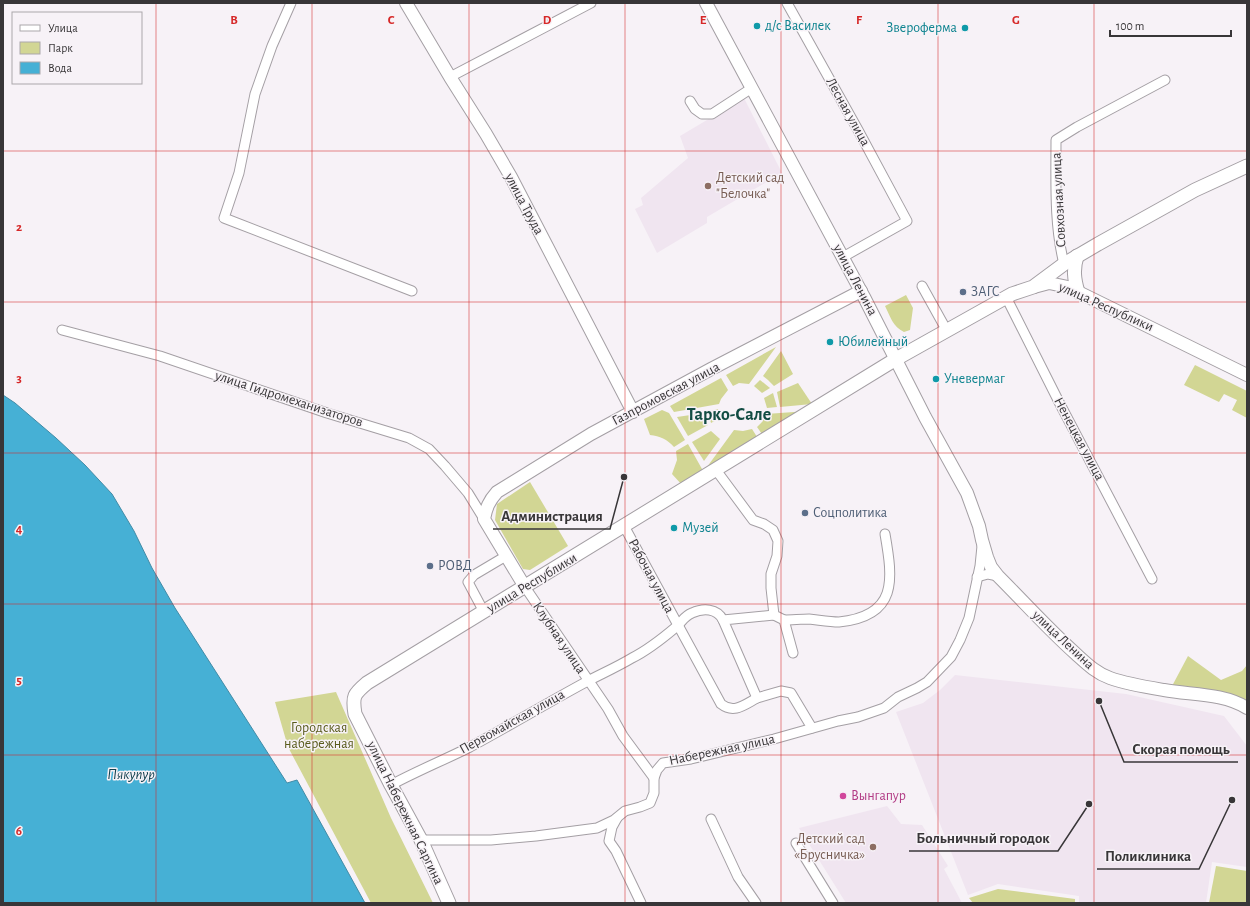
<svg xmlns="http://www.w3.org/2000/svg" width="1250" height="906" viewBox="0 0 1250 906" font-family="'Alegreya Sans',sans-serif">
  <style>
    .built { fill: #f0e5f0 }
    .green { fill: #d2d694 }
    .water { fill: #46b0d5; stroke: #428ba6 }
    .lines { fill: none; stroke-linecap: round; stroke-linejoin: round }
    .minor-casing { stroke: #a49fa4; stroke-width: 11 }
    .tertiary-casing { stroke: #a49fa4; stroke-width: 14 }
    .secondary-casing { stroke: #a49fa4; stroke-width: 15 }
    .minor { stroke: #fff; stroke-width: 9 }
    .tertiary { stroke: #fff; stroke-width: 12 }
    .secondary { stroke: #fff; stroke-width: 13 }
    .grid { fill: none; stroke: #d62828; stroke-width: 1; stroke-opacity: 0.55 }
    .culture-dot { fill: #0f9aa8; stroke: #f7f2f7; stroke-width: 1.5 }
    .education-dot { fill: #8d6e63; stroke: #f7f2f7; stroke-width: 1.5 }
    .service-dot { fill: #5c6f8a; stroke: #f7f2f7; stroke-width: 1.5 }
    .hotel-dot { fill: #d1479c; stroke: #f7f2f7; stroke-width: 1.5 }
    .labels { text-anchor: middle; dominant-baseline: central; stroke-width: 3; stroke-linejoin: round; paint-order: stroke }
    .culture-label { font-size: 14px; fill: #0d838f; stroke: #f7f2f7; text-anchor: start }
    .street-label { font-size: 14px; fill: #383638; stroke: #f7f2f7 }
    .education-label { font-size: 14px; fill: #785e54; stroke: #f7f2f7; text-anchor: start }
    .service-label { font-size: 14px; fill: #4e5e75; stroke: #f7f2f7; text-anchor: start }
    .park-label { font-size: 14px; fill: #5a5c1d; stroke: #f7f2f7 }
    .hotel-label { font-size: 14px; fill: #b23c85; stroke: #f7f2f7; text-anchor: start }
    .water-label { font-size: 15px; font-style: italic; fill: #0e3e4d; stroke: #f7f2f7 }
    .district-label { font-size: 18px; font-weight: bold; fill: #124c43; stroke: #f7f2f7 }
    .grid-label { font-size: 13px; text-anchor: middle; font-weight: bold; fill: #d62828; stroke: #f7f2f7; stroke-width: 3; stroke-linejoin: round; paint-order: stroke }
    .leader { fill: none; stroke: #383638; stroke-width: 1.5 }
    .callout-dot { fill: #383638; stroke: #f7f2f7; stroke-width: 1.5 }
    .callout-label { font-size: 15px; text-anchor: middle; font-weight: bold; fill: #383638; stroke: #f7f2f7; stroke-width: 3; stroke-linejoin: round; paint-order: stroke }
  </style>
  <rect width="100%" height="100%" fill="#f7f2f7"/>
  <g class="built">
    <polygon points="744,98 782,173 707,217 707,223 657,253 635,209 643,205 641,198 688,158 680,136"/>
    <polygon points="955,675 1126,694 1224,716 1247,746 1247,867 1212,862 1206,903 1079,903 1079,896 998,884 968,895 896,712 923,703 940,690"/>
    <polygon points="887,806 901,824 922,825 948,866 944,869 962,903 846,903 799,828"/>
  </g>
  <g class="green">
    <path d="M906 295 913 308 910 330 904 332C893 327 890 316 885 306Z"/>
    <polygon points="776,347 749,384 739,383 733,386 726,375"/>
    <polygon points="781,351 793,374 774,386 768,380 763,376"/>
    <polygon points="1195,365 1247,391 1247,418 1232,410 1237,400 1224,394 1219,402 1184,385"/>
    <polygon points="721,378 728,390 721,399 719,404 674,412 670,406"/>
    <polygon points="760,380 770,388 762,393 754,386"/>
    <polygon points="798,383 812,404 780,407 777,392"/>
    <polygon points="773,393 777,407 767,408 764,398"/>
    <polygon points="718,409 720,418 711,423 708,412"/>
    <path d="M662 410 669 413 685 440 674 447C667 439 660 436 650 435L644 419Z"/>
    <polygon points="808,411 764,437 757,427 762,422 766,414"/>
    <polygon points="704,413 708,425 688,436 677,417"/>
    <polygon points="752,429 759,440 709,470 707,467 734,430 743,431"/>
    <polygon points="711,431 720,439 704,461 692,442"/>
    <polygon points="688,444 702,469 701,476 683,486 672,474 677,460 676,451"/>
    <polygon points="530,482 568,546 530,570 523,569 495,520 497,504"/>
    <polygon points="1188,656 1221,680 1242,671 1247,665 1247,706 1229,693 1171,688"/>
    <polygon points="336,692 391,818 433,903 371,903 288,747 275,702"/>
    <polygon points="1216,866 1247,871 1247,903 1209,903"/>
    <polygon points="998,889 1075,899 1075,903 973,903 969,898"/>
  </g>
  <polygon class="water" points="3,395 15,403 56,438 85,465 112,494 134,531 152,568 175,608 287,783 297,780 365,903 3,903"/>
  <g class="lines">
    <defs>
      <g id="minor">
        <polyline points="291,3 272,46 255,94 239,173 224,218 412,291"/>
        <polyline points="787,3 858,130 907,221 843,257"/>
        <polyline points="450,77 591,3"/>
        <polyline points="690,101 695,109 702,114 712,114 752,88"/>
        <path d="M1064 264C1054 224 1056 182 1056 140L1077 127 1165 80"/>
        <polyline points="922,286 947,331"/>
        <polyline points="1006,297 1060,404 1152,579"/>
        <polyline points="62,330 160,356 327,413 409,438 429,449 445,466 468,493 484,519"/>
        <polyline points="716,470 753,520 764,524 773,530 778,541 777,556 771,574 771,588 774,615 784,620 793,653"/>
        <path d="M624 526 721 704C734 714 744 705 757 698"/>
        <polyline points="977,577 988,574 998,576"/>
        <polyline points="525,587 608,709 623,736 654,778"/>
        <polyline points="484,612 468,582 474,575 506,556"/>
        <polyline points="774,615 723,620 757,698 781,691 791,693 812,728"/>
        <path d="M784 620C792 620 801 619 809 619 819 620 829 622 839 622 898 616 893 580 885 534"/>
        <path d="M391 785C417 771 444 760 470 747 509 726 547 703 586 682 601 674 617 667 632 658 648 650 663 638 676 627 682 622 684 616 692 613 703 608 717 608 723 620"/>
        <polyline points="617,818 612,827 609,841 616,851 641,903"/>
        <polyline points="711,819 738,877 756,903"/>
        <polyline points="421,840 491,840 536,836 597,828 614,820 625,811 640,807 650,803 654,793 654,778 657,770 663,763 691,759 774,739 838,721 858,717 884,708 898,697 917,688 927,682 951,657 960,640 969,618 980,566 982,546"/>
        <polyline points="796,843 833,903"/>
      </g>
      <g id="tertiary">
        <polyline points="406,3 450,77 486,134 511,177 633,412"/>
        <path d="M706 3 864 297 925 417 967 493 979 526 982 540 987 557 991 567 998 576C1024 602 1048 629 1076 654 1086 663 1096 673 1110 678 1127 684 1146 687 1164 690 1191 695 1223 693 1247 708"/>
        <polyline points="1034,287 1049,283 1068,287 1247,375"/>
        <path d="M525 587 484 519C486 508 489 501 497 492L591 434 711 369 861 291"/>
      </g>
      <g id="secondary">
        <path d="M1077 256C1073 269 1074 279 1078 292"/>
        <path d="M449 903 421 840 391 785 355 714C352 696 354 694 367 683L896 359 1012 294 1033 287 1064 264 1098 244 1195 190 1247 166"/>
      </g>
    </defs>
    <use href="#minor" class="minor-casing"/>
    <use href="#tertiary" class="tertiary-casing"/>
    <use href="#secondary" class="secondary-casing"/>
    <use href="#minor" class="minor"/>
    <use href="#tertiary" class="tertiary"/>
    <use href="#secondary" class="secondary"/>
  </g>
  <path class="grid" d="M156 3V903M312 3V903M469 3V903M625 3V903M781 3V903M938 3V903M1094 3V903M3 151H1247M3 302H1247M3 453H1247M3 604H1247M3 755H1247"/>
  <g class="culture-dot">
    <circle cx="757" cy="26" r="4"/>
    <circle cx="965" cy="28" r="4"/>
    <circle cx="830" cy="342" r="4"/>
    <circle cx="936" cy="379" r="4"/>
    <circle cx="674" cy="528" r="4"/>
  </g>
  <g class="education-dot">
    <circle cx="708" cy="186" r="4"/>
    <circle cx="873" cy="847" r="4"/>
  </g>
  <g class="service-dot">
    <circle cx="963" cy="292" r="4"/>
    <circle cx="805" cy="513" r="4"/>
    <circle cx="430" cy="566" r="4"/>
  </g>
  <circle class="hotel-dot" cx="843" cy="796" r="4"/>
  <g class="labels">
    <g class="culture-label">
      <text x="765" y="26">д/с Василек</text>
      <text x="957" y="28" text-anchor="end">Звероферма</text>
      <text x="838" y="342">Юбилейный</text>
      <text x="944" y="379">Уневермаг</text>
      <text x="682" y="528">Музей</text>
    </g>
    <g class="street-label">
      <text transform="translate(848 112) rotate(61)">Лесная улица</text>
      <text transform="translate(1059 200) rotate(-93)">Совхозная улица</text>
      <text transform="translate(524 204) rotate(62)">улица Труда</text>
      <text transform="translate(855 280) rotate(62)">улица Ленина</text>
      <text transform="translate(1106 307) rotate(24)">улица Республики</text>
      <text transform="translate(666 394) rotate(-28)">Газпромовская улица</text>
      <text transform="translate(289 399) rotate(18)">улица Гидромеханизаторов</text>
      <text transform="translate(1079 439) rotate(62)">Ненецкая улица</text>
      <text transform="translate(651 576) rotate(62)">Рабочая улица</text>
      <text transform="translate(532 583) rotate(-31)">улица Республики</text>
      <text transform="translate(559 638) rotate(56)">Клубная улица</text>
      <text transform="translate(1063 640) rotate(43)">улица Ленина</text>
      <text transform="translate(512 722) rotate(-29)">Первомайская улица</text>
      <text transform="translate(722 750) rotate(-12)">Набережная улица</text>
      <text transform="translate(405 813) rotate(64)">улица Набережная Саргина</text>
    </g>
    <g class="education-label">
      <text x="716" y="178">Детский сад<tspan x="716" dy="16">"Белочка"</tspan></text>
      <text x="865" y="839" text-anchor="end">Детский сад<tspan x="865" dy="16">«Брусничка»</tspan></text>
    </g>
    <g class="service-label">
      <text x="971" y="292">ЗАГС</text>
      <text x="813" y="513">Соцполитика</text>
      <text x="438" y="566">РОВД</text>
    </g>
    <g class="park-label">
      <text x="319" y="728">Городская<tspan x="319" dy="16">набережная</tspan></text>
    </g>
    <g class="hotel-label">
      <text x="851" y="796">Вынгапур</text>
    </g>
    <g class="water-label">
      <text x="131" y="774">Пякупур</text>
    </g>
    <g class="district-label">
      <text x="729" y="415">Тарко-Сале</text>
    </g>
  </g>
  <g class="grid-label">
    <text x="234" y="24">B</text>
    <text x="391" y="24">C</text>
    <text x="547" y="24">D</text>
    <text x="703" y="24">E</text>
    <text x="859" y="24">F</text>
    <text x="1016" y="24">G</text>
    <text x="19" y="231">2</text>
    <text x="19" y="382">3</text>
    <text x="19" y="533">4</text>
    <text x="19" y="684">5</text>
    <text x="19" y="835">6</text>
  </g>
  <path class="leader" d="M624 477L610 529H493M1099 701L1124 762H1238M1089 804L1058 851H909M1232 800L1199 869H1097"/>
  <g class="callout-dot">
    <circle cx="624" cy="477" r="4"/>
    <circle cx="1099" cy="701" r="4"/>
    <circle cx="1089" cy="804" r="4"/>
    <circle cx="1232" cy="800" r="4"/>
  </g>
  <g class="callout-label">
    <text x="552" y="521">Администрация</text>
    <text x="1181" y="754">Скорая помощь</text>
    <text x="983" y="843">Больничный городок</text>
    <text x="1148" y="861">Поликлиника</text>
  </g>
  <rect width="1250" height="906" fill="none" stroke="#383638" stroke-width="8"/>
  <rect x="12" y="12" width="130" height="72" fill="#f7f2f7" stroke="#aba7ab"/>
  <rect x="20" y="25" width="20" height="6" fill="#ffffff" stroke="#aba7ab"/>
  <text x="48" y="32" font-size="12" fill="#383638">Улица</text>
  <rect x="20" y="42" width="20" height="12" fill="#d2d694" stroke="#aba7ab"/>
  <text x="48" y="52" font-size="12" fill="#383638">Парк</text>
  <rect x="20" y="62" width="20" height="12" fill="#46b0d5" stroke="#aba7ab"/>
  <text x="48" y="72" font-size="12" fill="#383638">Вода</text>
  <path d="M1110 30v6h121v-6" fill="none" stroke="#383638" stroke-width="2"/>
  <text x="1116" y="30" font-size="12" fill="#383638" stroke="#f7f2f7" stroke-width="3" paint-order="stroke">100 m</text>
</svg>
